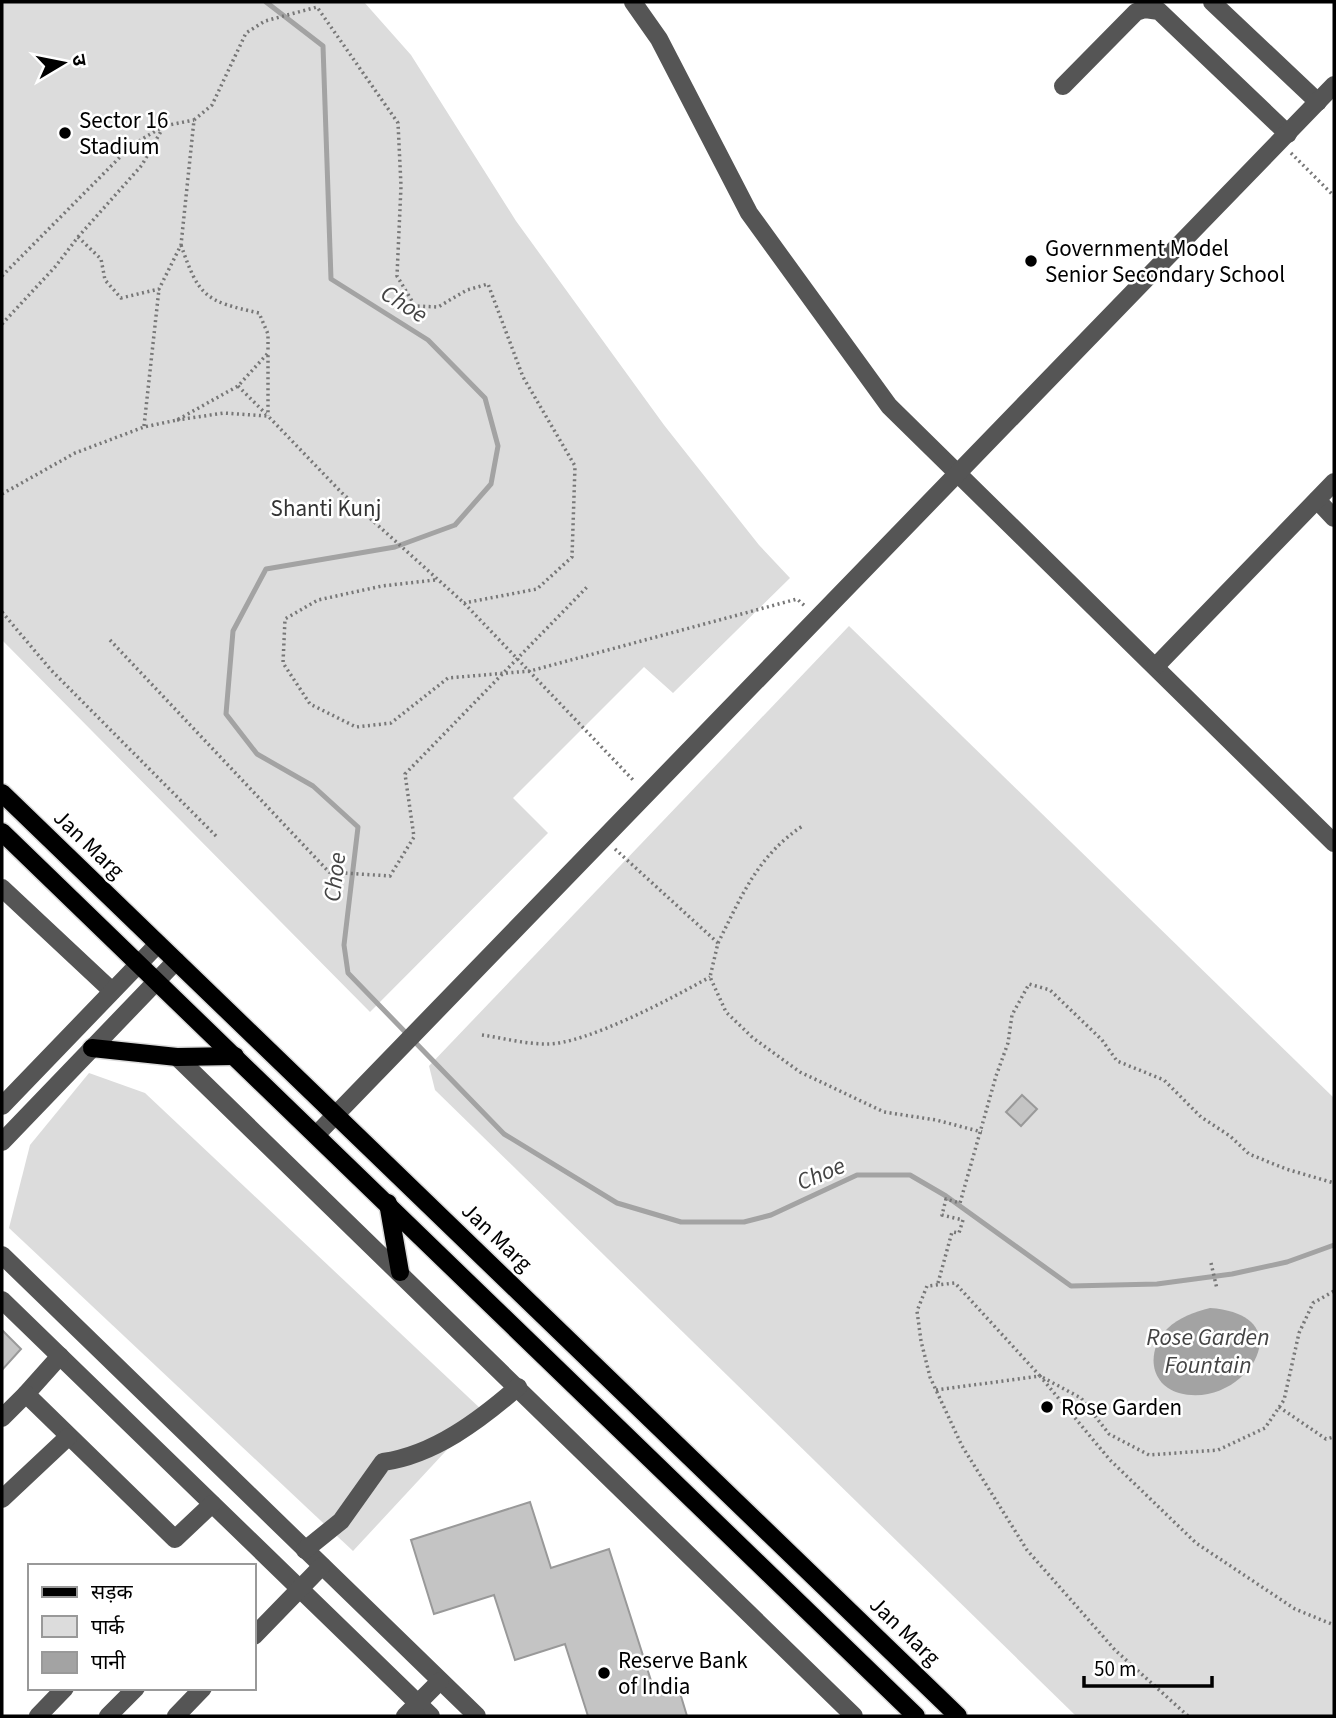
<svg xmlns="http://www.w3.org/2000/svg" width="1336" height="1718" viewBox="0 0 1336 1718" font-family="'Source Sans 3','Noto Sans Devanagari',sans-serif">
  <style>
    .green { fill: #dcdcdc }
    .water { fill: #a3a3a3 }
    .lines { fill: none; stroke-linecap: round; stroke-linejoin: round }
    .stream { stroke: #a3a3a3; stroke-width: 5 }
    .building { fill: #c4c4c4; stroke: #999; stroke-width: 2 }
    .major-casing { stroke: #dbdbdb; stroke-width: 21 }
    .path { stroke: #777; stroke-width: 3.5; stroke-dasharray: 2 3.5; stroke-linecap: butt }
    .minor { stroke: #555; stroke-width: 18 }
    .major { stroke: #000; stroke-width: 18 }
    .poi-dot { fill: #000; stroke: #fff; stroke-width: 2.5 }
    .labels { text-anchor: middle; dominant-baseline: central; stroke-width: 5; stroke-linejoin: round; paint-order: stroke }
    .poi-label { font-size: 23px; fill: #000; stroke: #fff; text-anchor: start }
    .park-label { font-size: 23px; fill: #333; stroke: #fff }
    .street-label { font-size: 23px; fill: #000; stroke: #fff }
    .water-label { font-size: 24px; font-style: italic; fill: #444; stroke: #fff }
  </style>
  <rect width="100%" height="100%" fill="#fff"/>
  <g class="green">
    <polygon points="2,2 364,2 411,55 516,221 664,425 759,545 790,578 673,693 644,667 513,798 548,833 370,1012 2,640"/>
    <polygon points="849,626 1334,1098 1334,1716 1076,1716 435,1090 429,1066"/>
    <polygon points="89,1073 145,1093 483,1411 353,1551 9,1228 30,1145"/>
  </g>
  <path class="water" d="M1210 1308C1307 1315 1243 1411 1179 1393 1148 1384 1147 1349 1167 1329 1179 1317 1195 1312 1210 1308Z"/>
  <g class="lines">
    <polyline class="stream" points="266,2 323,46 331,279 428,340 485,398 498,446 491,484 455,525 395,547 266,569 233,631 226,714 257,754 313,786 358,827 344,945 348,973 504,1134 617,1203 681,1222 744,1222 771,1215 857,1175 910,1175 946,1196 1071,1286 1157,1284 1232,1274 1287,1262 1334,1245"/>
  </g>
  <g class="building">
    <polygon points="1022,1095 1037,1109 1021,1126 1006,1112"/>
    <polygon points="2,1330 21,1349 2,1370"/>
    <polygon points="530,1502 551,1568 609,1549 654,1690 677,1683 687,1716 588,1716 565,1644 515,1660 494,1595 434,1614 411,1540"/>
  </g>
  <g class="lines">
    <defs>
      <g id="major">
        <polyline points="2,793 958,1716"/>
        <polyline points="2,832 916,1716"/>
        <polyline points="92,1048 177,1057 235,1056"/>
        <polyline points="388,1203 400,1272"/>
      </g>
    </defs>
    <use href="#major" class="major-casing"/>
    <g class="path">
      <polyline points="1291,153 1334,196"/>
      <polyline points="78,237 142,165 164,126 194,120"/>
      <path d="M181 245C199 297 205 301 259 313L268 334V353"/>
      <polyline points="2,276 132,145 164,126"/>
      <polyline points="2,324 55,267 78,237 101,259 105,280 121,298 159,289 181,245 194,120 212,105 246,33 265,21 317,7 398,123 401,186 397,276 415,306 438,307 467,290 488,284 523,377 575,466 572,557 537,589 464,603"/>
      <polyline points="238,386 266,414"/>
      <polyline points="177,420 224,413 268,416 342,493 464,603 635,782"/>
      <polyline points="144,426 159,289"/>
      <polyline points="2,494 75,453 144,427 177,420 238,386 268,353 268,416"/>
      <polyline points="435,580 382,586 318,600 285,619 283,663 310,704 356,727 391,723 448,678 530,671 797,599 805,606"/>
      <polyline points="2,612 51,670 217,837"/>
      <polyline points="110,640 329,872 390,876 414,837 405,774 588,586"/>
      <polyline points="615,849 718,943 710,977 726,1012 753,1038 800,1072 884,1112 936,1120 982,1132"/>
      <path d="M718 943C742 895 758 855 804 825"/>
      <path d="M482 1035C503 1038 525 1044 546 1044 585 1045 674 997 710 977"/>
      <polyline points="1211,1263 1217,1289"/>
      <polyline points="938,1283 952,1232 959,1233 963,1220 942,1215 946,1199 960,1203 996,1076 1008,1043 1012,1015 1029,984 1050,990 1102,1040 1117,1061 1164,1080 1201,1117 1230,1136 1249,1154 1286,1169 1334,1183"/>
      <polyline points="936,1390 1040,1376 1110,1460 1196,1543 1295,1609 1334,1625"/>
      <polyline points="1279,1407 1326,1439 1334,1437"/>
      <polyline points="1188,1716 1115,1650 1027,1550 962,1446 930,1377 921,1341 917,1311 927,1286 955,1283 1040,1376 1081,1398 1109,1434 1149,1455 1218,1450 1265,1428 1284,1400 1299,1333 1313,1303 1334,1291"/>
    </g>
    <g class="minor">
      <polyline points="633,2 659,39 749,213 889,406 1334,843"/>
      <polyline points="1212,2 1318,102"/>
      <polyline points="1063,86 1136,12 1145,9 1159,11 1288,134"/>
      <polyline points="1317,500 1334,518"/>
      <polyline points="1156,666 1334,482"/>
      <polyline points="2,888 112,991"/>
      <polyline points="177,1057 854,1716"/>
      <polyline points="2,1106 158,944"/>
      <polyline points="317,1134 1334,85"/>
      <polyline points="2,1142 176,961"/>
      <polyline points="2,1255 477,1716"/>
      <polyline points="2,1300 431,1716"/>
      <polyline points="26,1394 60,1356"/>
      <polyline points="2,1418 26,1394 175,1539 212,1504"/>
      <polyline points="2,1499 68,1437"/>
      <path d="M305 1550 341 1521 383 1462C434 1455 480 1420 518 1387"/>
      <polyline points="254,1636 322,1566"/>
      <polyline points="38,1716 65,1688"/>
      <polyline points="108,1716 136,1688"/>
      <polyline points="176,1716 203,1688"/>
      <polyline points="405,1716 440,1681"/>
    </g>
    <use href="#major" class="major"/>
  </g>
  <g class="poi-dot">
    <circle cx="65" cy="133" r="7"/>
    <circle cx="1031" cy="261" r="7"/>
    <circle cx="1047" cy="1407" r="7"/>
    <circle cx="604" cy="1673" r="7"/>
  </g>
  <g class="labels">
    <g class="poi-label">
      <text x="79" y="120">Sector 16<tspan x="79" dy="26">Stadium</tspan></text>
      <text x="1045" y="248">Government Model<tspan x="1045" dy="26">Senior Secondary School</tspan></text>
      <text x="1061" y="1407">Rose Garden</text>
      <text x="618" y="1660">Reserve Bank<tspan x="618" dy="26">of India</tspan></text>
    </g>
    <g class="park-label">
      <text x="326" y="508">Shanti Kunj</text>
    </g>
    <g class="street-label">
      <text transform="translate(89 844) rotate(44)">Jan Marg</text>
      <text transform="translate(497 1237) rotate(44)">Jan Marg</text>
      <text transform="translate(905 1631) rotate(44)">Jan Marg</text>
    </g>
    <g class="water-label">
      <text transform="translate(404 304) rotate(32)">Choe</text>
      <text transform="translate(335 877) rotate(-83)">Choe</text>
      <text transform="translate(821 1174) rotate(-23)">Choe</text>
      <text x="1208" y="1337">Rose Garden<tspan x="1208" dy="28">Fountain</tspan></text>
    </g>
  </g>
  <rect width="1336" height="1718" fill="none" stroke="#000000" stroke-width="7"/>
  <rect x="28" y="1564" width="228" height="126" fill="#ffffff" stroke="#999999" stroke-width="2"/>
  <rect x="42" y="1587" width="35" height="10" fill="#000000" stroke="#999999" stroke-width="2"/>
  <text x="91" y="1599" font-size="21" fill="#000000">सड़क</text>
  <rect x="42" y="1616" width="35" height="21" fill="#dcdcdc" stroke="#999999" stroke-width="2"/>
  <text x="91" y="1634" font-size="21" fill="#000000">पार्क</text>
  <rect x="42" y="1652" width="35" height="21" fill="#a3a3a3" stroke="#999999" stroke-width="2"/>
  <text x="91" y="1669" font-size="21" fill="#000000">पानी</text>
  <g transform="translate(63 63) rotate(80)" stroke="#ffffff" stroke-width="5" paint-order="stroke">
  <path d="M0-5L12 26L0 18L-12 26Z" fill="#000000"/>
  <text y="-10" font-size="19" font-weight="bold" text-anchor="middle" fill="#000000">उ</text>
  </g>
  <path d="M1084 1676v10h128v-10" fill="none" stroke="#000000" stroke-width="3.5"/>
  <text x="1094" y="1676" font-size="21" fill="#000000" stroke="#ffffff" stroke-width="5" paint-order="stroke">50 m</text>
</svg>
